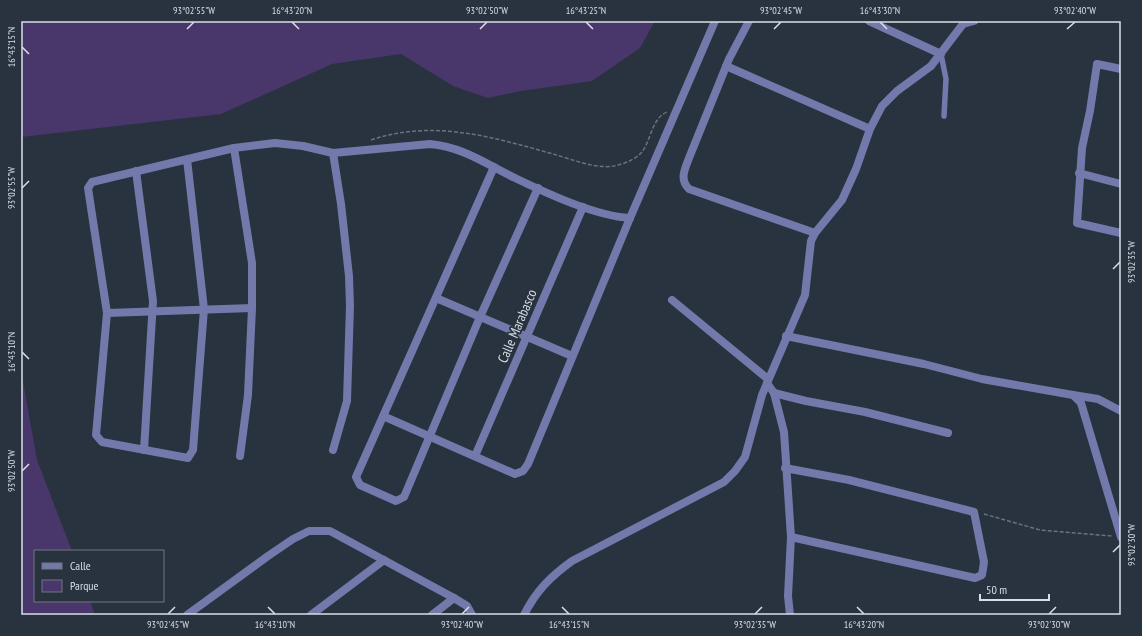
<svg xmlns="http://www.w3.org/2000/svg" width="1142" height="636" viewBox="0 0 1142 636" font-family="'PT Sans Narrow',sans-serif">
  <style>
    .green { fill: #49376b }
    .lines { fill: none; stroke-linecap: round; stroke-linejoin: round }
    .path { stroke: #6a727e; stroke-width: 1.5; stroke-dasharray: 4 2; stroke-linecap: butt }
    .service { stroke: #7379ab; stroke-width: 5.5 }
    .minor { stroke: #7379ab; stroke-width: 8 }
    .ticks { fill: none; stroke: #d9dfe7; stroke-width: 1.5 }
    .labels { text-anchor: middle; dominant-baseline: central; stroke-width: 3.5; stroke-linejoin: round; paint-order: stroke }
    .street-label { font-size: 14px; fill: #d9dfe7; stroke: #29323f }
    .neatline { fill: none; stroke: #d9dfe7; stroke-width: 1.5 }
    .ticks-label { font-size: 10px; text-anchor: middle; fill: #d9dfe7 }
  </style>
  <rect width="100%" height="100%" fill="#29323f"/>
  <g class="green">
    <polygon points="21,21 655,21 640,48 592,81 521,91 488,98 453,86 401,54 332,64 221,114 21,137"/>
    <polygon points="21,370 37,460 72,551 35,551 35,601 90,601 95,615 21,615"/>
  </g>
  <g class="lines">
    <g class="path">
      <path d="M371 140C433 119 493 137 553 154 572 159 598 171 618 165 626 163 636 159 642 152 651 140 652 118 667 112"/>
      <polyline points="984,514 1040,530 1112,536"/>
    </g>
    <polyline class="service" points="941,54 946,79 944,116"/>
    <g class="minor">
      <path d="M749 21 729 59 689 158C685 169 679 179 689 189L815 233"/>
      <polyline points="869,21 941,54"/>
      <polyline points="963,24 974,21"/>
      <polyline points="726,66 870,129"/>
      <polyline points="1121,69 1097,64 1090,111 1082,148 1077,223 1121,233"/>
      <polyline points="234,148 252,263 252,308 248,395 240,456"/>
      <polyline points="333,153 341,204 349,276 350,306 347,401 333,450"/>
      <path d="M187 159 204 309 193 450 188 458 102 442 96 435 107 313 88 188 92 182 234 148 275 143 303 146 333 153 430 144C463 147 486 164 515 178 546 193 595 216 630 218"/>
      <polyline points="494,167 356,477 360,485 396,501 404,497 480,317 538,188"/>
      <polyline points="136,171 153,301 144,450"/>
      <polyline points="1079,173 1121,184"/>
      <polyline points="436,298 572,356"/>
      <polyline points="672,300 768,379"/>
      <polyline points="107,313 252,308"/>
      <polyline points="786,336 924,364 982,379 1073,395 1081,403 1121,537"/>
      <polyline points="767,383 774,393 784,432 791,537 788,596 790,615"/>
      <polyline points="774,393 806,401 865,412 948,433"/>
      <polyline points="1073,395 1098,399 1121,411"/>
      <polyline points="383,416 515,474 523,471 528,464 630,218 715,21"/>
      <polyline points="475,456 583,207"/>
      <polyline points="785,468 849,480 974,512 984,562 982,575 975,578 791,537"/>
      <polyline points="187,615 268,556 293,539 309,531 330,531 454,598 467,606 472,615"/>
      <polyline points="311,615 384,560"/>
      <polyline points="432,615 454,598"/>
      <path d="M524 615C536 591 550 577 572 561L724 482 735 471 745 457 762 395 805 295 811 241 815 233 842 200 856 169 870 129 882 106 897 91 931 66 963 24 964 21"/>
    </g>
  </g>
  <path class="ticks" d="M292 22 299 29M586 22 593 29M880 22 887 29M187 29 194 22M480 29 487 22M774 29 781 22M1067 29 1075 22M22 47 29 54M22 188 29 181M1113 269 1120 262M22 352 29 359M22 471 29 464M1113 552 1120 545M268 607 275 614M562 607 569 614M857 607 864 614M168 614 175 607M462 614 469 607M755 614 762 607M1049 614 1056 607"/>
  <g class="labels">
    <g class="street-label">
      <text transform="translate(517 326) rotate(-67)">Calle Marabasco</text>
    </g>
  </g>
  <rect width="1142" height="636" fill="none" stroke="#29323f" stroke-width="44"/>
  <rect x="34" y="550" width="130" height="52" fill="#29323f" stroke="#6f7782"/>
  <rect x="42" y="563" width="20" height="6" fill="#7379ab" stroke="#6f7782"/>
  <text x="70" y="570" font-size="12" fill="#d9dfe7">Calle</text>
  <rect x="42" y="580" width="20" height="12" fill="#49376b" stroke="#6f7782"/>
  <text x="70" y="590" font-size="12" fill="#d9dfe7">Parque</text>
  <path d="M980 594v6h69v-6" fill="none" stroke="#d9dfe7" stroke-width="2"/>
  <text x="986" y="594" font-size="12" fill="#d9dfe7" stroke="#29323f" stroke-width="3" paint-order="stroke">50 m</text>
  <rect x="22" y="22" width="1098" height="592" class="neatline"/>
  <g class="ticks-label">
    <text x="194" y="14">93°02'55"W</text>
    <text x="292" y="14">16°43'20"N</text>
    <text x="487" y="14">93°02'50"W</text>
    <text x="586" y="14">16°43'25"N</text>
    <text x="781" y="14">93°02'45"W</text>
    <text x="880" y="14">16°43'30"N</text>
    <text x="1075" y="14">93°02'40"W</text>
    <text transform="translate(11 47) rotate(-90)" y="4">16°43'15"N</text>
    <text transform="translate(11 188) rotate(-90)" y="4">93°02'55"W</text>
    <text transform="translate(1131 262) rotate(-90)" y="4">93°02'35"W</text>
    <text transform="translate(11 352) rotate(-90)" y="4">16°43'10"N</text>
    <text transform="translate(11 471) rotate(-90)" y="4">93°02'50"W</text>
    <text transform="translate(1131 545) rotate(-90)" y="4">93°02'30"W</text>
    <text x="168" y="628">93°02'45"W</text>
    <text x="275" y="628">16°43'10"N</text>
    <text x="462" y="628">93°02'40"W</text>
    <text x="569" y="628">16°43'15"N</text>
    <text x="755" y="628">93°02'35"W</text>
    <text x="864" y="628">16°43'20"N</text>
    <text x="1049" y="628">93°02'30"W</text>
  </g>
</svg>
